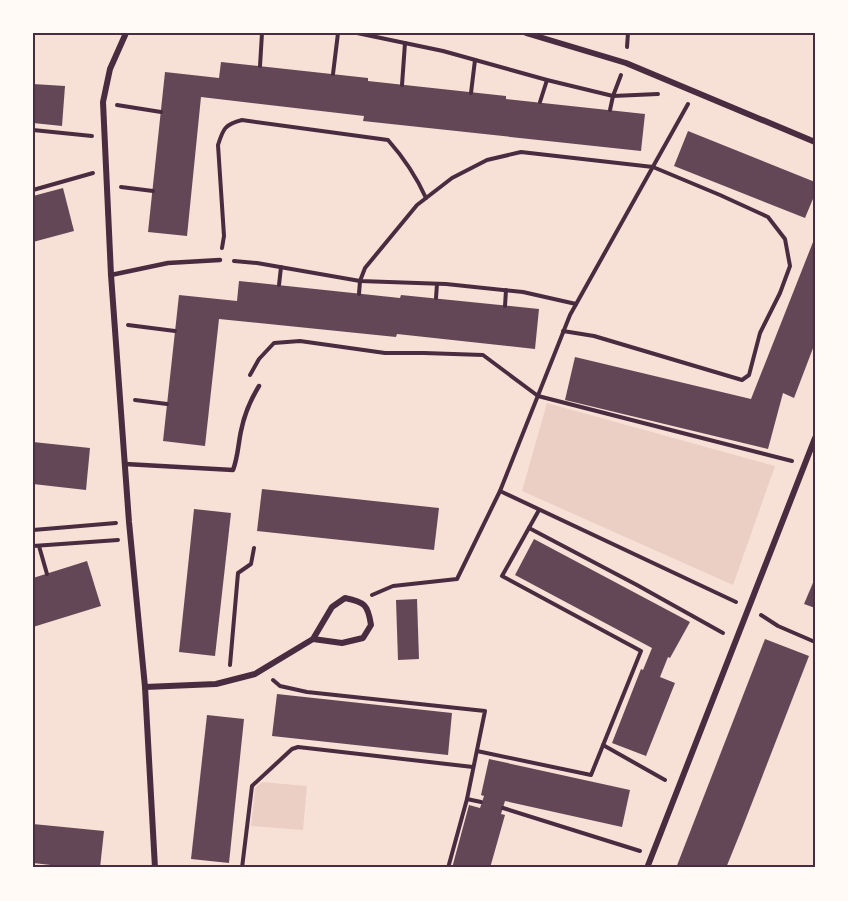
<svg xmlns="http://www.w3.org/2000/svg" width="848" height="901" viewBox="0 0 848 901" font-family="Cabin,sans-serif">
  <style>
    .green { fill: #ebcfc5 }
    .building { fill: #644757 }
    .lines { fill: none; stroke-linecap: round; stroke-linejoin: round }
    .path { stroke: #4a2c40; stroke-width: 4 }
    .service { stroke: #4a2c40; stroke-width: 4.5 }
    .minor { stroke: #4a2c40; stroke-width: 6 }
    .neatline { fill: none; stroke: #4a2c40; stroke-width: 2 }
  </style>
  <rect width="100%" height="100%" fill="#f7e1d7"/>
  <g class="green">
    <polygon points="547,403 775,466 733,585 522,491"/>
    <polygon points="262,782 307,786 303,830 251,826 255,788"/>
  </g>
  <g class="building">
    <polygon points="221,62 368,78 368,81 506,96 506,99 645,114 641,151 363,121 364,116 201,97 187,236 148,232 165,72 219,78"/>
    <polygon points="33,84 65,86 62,126 33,123"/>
    <polygon points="688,131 815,182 815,194 805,218 674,166"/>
    <polygon points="63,188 74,231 33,242 33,196"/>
    <polygon points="815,237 815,343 794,398 783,393 768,449 565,400 575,357 751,399"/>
    <polygon points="239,281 400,298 401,295 539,309 535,349 397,334 396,337 219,319 205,446 163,441 179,295 237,301"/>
    <polygon points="33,442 90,448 86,490 33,484"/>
    <polygon points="262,489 439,508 434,550 257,531"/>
    <polygon points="194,509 231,513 215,656 179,652"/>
    <polygon points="534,539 690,622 670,658 668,657 660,677 675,683 646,756 612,743 641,669 643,670 652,648 515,575"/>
    <polygon points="87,561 101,606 33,627 33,578"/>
    <polygon points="815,578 815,608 804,604"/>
    <polygon points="417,599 419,659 398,660 396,600"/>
    <polygon points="765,639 809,656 743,826 726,868 676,868"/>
    <polygon points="277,694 452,713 448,755 272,736"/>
    <polygon points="207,715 244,719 229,863 191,859"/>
    <polygon points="489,759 630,790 622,827 505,801 501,814 505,815 490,868 452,868 469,805 480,808 484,796 481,795"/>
    <polygon points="33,824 104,831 100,868 77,868 33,863"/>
  </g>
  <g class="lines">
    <g class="path">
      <polyline points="357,33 443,51 547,80 613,96 658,94"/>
      <polyline points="627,47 628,33"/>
      <polyline points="260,66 262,33"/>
      <polyline points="333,74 338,33"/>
      <polyline points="402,85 405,43"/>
      <polyline points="471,93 475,60"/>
      <polyline points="540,102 547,80"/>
      <polyline points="117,105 161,112"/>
      <polyline points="610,110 613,96 621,75"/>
      <polyline points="33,130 92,136"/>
      <polyline points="121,187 153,191"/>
      <polyline points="33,190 93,173"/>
      <path d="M222 248 224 236 218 145C223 129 225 124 242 120L388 140C404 158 416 176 426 198"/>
      <polyline points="234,261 257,263 360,281 446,284 523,292 576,304"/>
      <polyline points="279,285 281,267"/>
      <polyline points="359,294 360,281 365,268 417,205 452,178 487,160 521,152 653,167 720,195 768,217 785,239 790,266 780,293 760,333 749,375 742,380 594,336 563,331"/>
      <polyline points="436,298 437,284"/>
      <polyline points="505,306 506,290"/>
      <polyline points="128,325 175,331"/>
      <polyline points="250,375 259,359 274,343 300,341 385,353 424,353 483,355 538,396 792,461"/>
      <polyline points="135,400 167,404"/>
      <polyline points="500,491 736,602"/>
      <polyline points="529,528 637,585 723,633"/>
      <polyline points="33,530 116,523"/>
      <polyline points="33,546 118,540"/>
      <polyline points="39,546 47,574"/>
      <polyline points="372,595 393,586 457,579 500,491 570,315 688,104"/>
      <polyline points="761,615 778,626 815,642"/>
      <polyline points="230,665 238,573 251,564 254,548"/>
      <polyline points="273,680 280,686 307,692 485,711 467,799"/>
      <polyline points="603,745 665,780"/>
      <polyline points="477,751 591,775 641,651 502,576 539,510"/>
      <polyline points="503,808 640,851"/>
      <polyline points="242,868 252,786 292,749 298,747 473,767"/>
      <polyline points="448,868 467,799 481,802"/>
    </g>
    <g class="service">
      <polyline points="111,275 168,263 220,260"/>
      <path d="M125 464 233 470C238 457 238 445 241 431 244 416 251 399 259 386"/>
    </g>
    <g class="minor">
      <polyline points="126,33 110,69 103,102 111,275 129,522 145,687 155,868"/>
      <polyline points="526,33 626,63 815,142"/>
      <path d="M145 687 216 684 255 674 313 639 332 607 345 598C365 602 368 605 371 625L363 638 342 643 313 639"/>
      <polyline points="647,868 815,438"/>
    </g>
  </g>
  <rect width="848" height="901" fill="none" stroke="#fffaf5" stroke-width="69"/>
  <rect x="34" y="34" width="780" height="832" class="neatline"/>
</svg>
